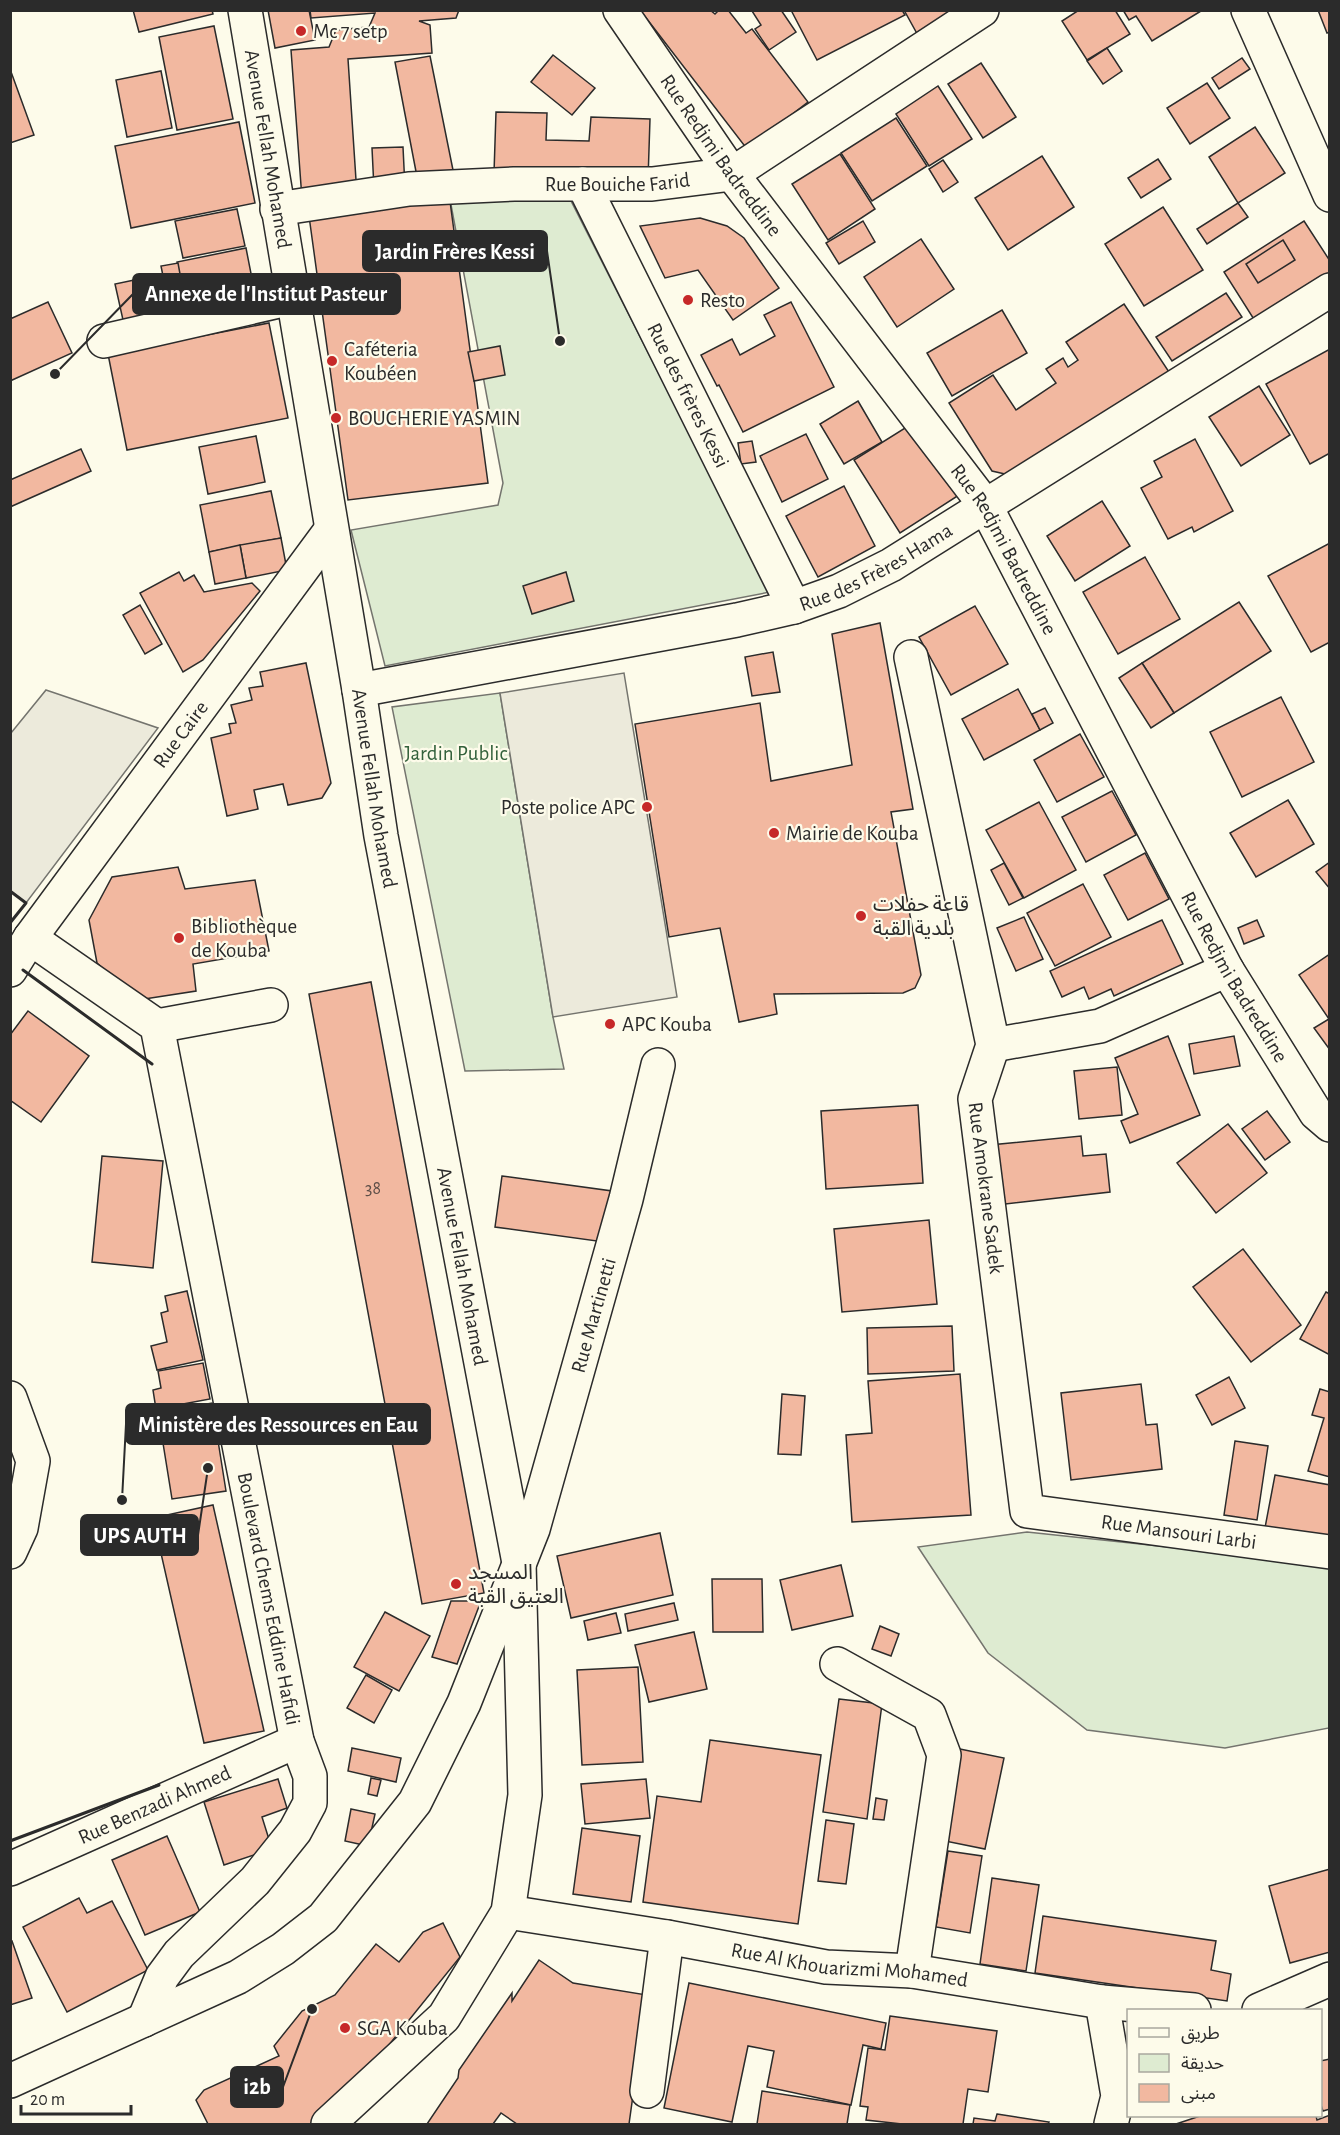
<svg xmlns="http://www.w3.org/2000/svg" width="1340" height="2135" viewBox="0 0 1340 2135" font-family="'Alegreya Sans','Noto Sans Arabic',sans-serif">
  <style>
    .green { fill: #deebd1; stroke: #74746e; stroke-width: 1.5 }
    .parking { fill: #eceadb; stroke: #74746e; stroke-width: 1.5 }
    .building { fill: #f2b8a0; stroke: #2b2b2b; stroke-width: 1.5 }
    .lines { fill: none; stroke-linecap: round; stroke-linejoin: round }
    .minor-casing { stroke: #2b2b2b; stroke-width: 36 }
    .major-casing { stroke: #2b2b2b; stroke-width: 36 }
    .minor { stroke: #fdfbea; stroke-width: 33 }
    .major { stroke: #fdfbea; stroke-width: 33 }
    .wall { stroke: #2b2b2b; stroke-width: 3 }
    .poi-dot { fill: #c62828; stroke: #fdfbea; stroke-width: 2 }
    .labels { text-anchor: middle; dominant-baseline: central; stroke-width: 4.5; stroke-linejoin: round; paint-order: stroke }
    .number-label { font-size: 18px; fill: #5d4e48 }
    .poi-label { font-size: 21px; fill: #2b2b2b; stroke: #fdfbea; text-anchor: start }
    .street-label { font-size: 21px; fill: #2b2b2b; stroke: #fdfbea }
    .park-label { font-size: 21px; fill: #34623c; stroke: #fdfbea }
    .leader { fill: none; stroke: #2b2b2b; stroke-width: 2 }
    .callout-dot { fill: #2b2b2b; stroke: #fdfbea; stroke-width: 2 }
    .callout { fill: #2b2b2b; stroke: #2b2b2b; stroke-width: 2 }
    .callout-label { font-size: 22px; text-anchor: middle; font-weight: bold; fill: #fff }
  </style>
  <rect width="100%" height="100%" fill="#fdfbea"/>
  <g class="green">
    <polygon points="449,194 570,199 770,592 385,666 351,530 498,505 503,483"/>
    <polygon points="500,693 553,1017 564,1069 465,1071 392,707"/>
    <polygon points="1027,1532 1329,1564 1329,1728 1225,1748 1087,1730 988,1653 918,1547"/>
  </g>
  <g class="parking">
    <polygon points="624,673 677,997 553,1017 500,693"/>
    <polygon points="46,690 158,728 26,903 11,891 11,733"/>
  </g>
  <g class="building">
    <polygon points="133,10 212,10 213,14 139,32"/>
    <polygon points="268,10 309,10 315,40 275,48"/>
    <polygon points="310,10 459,10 456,18 419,21 430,25 432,53 348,59 357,195 302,199 291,50 329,47 336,30 369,27 375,13 311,18"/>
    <polygon points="640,10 710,10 715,14 719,10 728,10 746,33 752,29 808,102 747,149"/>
    <polygon points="781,10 796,32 769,50 755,29 761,25 752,11"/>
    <polygon points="791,10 902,10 905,15 817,60"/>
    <polygon points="904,10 973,10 920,39"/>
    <polygon points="1079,10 1115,10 1130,34 1087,60 1062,21"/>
    <polygon points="1123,10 1201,10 1201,11 1152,41 1136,16 1129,20"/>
    <polygon points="1318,10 1330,10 1330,32 1327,33"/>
    <polygon points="214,26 233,119 177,130 159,37"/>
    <polygon points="1107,48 1122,71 1103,84 1087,61"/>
    <polygon points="553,55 595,88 572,115 531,82"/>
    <polygon points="430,56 454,175 418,182 395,62"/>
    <polygon points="1242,58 1250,69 1219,89 1212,78"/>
    <polygon points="981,63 1016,117 983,138 948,84"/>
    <polygon points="10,69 34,135 10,143"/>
    <polygon points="161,71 172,128 127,137 116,80"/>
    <polygon points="1207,83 1230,118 1190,144 1167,108"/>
    <polygon points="938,86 972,139 929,166 896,114"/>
    <polygon points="496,112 547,113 546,140 589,141 591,117 650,119 648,180 494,173"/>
    <polygon points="896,118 927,166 872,201 841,153"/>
    <polygon points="239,122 255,203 131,228 115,146"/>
    <polygon points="1255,127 1285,173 1238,203 1209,157"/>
    <polygon points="403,147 405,188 374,189 372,148"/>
    <polygon points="840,154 875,209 828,240 792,184"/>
    <polygon points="1042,156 1074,207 1008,250 975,198"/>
    <polygon points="1158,159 1171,179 1141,198 1128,178"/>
    <polygon points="943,160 958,182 943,192 929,169"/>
    <polygon points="449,194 488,483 348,500 309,216"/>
    <polygon points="1238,203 1248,217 1207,244 1197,229"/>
    <polygon points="1163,207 1203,270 1144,306 1105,244"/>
    <polygon points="237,209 245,246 183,258 175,221"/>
    <polygon points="700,218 727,226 744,238 779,288 733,320 698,270 665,278 640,226"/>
    <polygon points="863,221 875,242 839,264 826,243"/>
    <polygon points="1304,221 1330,261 1330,273 1255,321 1224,272"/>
    <polygon points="921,239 954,289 897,327 864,277"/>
    <polygon points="1283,240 1295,260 1258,283 1246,264"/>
    <polygon points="246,248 255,294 186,307 177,262"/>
    <polygon points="178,263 186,307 170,311 161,266"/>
    <polygon points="163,274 170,311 123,320 115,284"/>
    <polygon points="1226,293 1242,317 1172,361 1156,337"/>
    <polygon points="48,302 72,353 10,381 10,319"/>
    <polygon points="791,302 834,387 743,432 719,385 717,386 701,355 732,339 740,355 775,336 764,315"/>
    <polygon points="1124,304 1171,375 1018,477 992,471 949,403 993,375 1016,410 1056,383 1046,369 1063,358 1068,367 1078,360 1066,342"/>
    <polygon points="1002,310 1027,353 952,396 927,353"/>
    <polygon points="269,323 288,418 127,450 108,354"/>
    <polygon points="500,346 505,375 474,381 468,352"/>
    <polygon points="1330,349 1330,453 1310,464 1266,384"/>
    <polygon points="1259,386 1290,435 1241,466 1209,417"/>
    <polygon points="858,401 882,442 844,464 820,424"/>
    <polygon points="913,423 959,495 900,533 854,460"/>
    <polygon points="806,434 828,479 782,502 760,456"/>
    <polygon points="256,436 265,482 208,494 199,447"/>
    <polygon points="1195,439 1233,511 1194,532 1192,527 1168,539 1141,488 1162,477 1154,461"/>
    <polygon points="752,441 756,462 741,464 738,443"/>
    <polygon points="81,449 91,471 10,507 10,480"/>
    <polygon points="844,486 875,546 818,577 786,516"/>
    <polygon points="271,491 281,538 209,552 200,505"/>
    <polygon points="1102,501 1130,546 1075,581 1047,536"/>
    <polygon points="281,538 287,570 246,578 240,545"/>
    <polygon points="1330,543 1330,642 1311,652 1268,576"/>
    <polygon points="240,545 246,578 215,584 209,552"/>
    <polygon points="1145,557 1180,619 1118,654 1083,592"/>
    <polygon points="179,572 184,581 194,575 204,592 252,583 260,591 203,660 183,672 140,593"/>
    <polygon points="566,572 574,601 532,614 523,586"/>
    <polygon points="1239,602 1271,651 1174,713 1142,663"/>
    <polygon points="140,605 162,644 145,654 123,615"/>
    <polygon points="975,606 1008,664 951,695 919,637"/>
    <polygon points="880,623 913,809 891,812 921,975 915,988 903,993 774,994 777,1014 739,1022 720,928 669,937 635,724 760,703 771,781 852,765 832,634"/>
    <polygon points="773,652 780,692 752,696 745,657"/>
    <polygon points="306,663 331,783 322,798 288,805 283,784 254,790 258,809 227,816 211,738 231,733 229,724 236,723 231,705 252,700 249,688 263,686 260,672"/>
    <polygon points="1142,663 1174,713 1151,728 1119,678"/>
    <polygon points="1018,689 1040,730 984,760 962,719"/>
    <polygon points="1281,697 1314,762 1242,797 1210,732"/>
    <polygon points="1045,708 1053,723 1040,730 1032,714"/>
    <polygon points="1080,734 1104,777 1057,802 1034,760"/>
    <polygon points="1112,791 1136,835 1086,862 1062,817"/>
    <polygon points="1288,800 1314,844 1256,877 1230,833"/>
    <polygon points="1039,802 1076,870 1024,898 986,830"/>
    <polygon points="1145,853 1169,899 1128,920 1104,875"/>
    <polygon points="1330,862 1330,889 1316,872"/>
    <polygon points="1004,863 1023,898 1009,905 991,870"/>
    <polygon points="178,867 185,889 255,880 269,951 193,964 196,991 138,1000 97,963 89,920 112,877"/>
    <polygon points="1083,884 1111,937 1055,966 1027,913"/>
    <polygon points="1024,917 1043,959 1016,971 997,928"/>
    <polygon points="1162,920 1183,964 1114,996 1111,989 1089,999 1084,987 1062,997 1050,971"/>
    <polygon points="1257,920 1264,936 1244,944 1238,928"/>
    <polygon points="1330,954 1330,1050 1314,1028 1329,1019 1299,975"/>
    <polygon points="371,982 484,1593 422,1604 309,994"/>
    <polygon points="28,1011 89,1056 41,1122 10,1100 10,1035"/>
    <polygon points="1168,1036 1200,1115 1130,1143 1121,1121 1138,1114 1115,1058"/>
    <polygon points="1234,1036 1240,1066 1194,1074 1189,1044"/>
    <polygon points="1117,1067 1122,1115 1079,1119 1074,1071"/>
    <polygon points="918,1105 923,1183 826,1189 821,1111"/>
    <polygon points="1267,1111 1290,1142 1265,1160 1242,1129"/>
    <polygon points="1228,1124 1267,1173 1216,1213 1177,1163"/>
    <polygon points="1081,1136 1083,1156 1106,1154 1110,1192 997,1205 990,1145"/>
    <polygon points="102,1156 163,1161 153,1268 92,1262"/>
    <polygon points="502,1176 612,1191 604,1242 495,1227"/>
    <polygon points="929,1220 937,1304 842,1312 834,1229"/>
    <polygon points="1243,1249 1301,1325 1251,1362 1193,1287"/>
    <polygon points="187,1291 203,1360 157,1370 151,1346 167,1342 161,1313 168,1311 165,1296"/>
    <polygon points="1326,1292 1330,1294 1330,1355 1300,1339"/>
    <polygon points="952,1326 954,1371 868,1374 867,1328"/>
    <polygon points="203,1363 210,1399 156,1409 153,1390 161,1388 158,1371"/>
    <polygon points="960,1374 971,1515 852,1522 846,1435 872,1433 868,1381"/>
    <polygon points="1229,1377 1245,1408 1212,1425 1196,1395"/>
    <polygon points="1141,1384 1146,1425 1157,1424 1162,1469 1071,1480 1061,1393"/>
    <polygon points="1320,1389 1330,1392 1330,1477 1308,1471 1324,1418 1312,1415"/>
    <polygon points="782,1394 805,1396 801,1455 778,1454"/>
    <polygon points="212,1403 226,1491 172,1499 158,1412"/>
    <polygon points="1235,1441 1268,1446 1257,1520 1224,1515"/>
    <polygon points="1275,1475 1330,1485 1330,1546 1264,1533"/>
    <polygon points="213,1505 264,1731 204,1743 153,1518"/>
    <polygon points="660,1533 673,1595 571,1618 557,1556"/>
    <polygon points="841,1565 853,1616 792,1630 780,1580"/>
    <polygon points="712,1579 762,1579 763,1632 713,1632"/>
    <polygon points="451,1601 481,1601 457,1664 432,1657"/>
    <polygon points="674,1603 678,1620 628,1631 625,1614"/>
    <polygon points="385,1612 430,1636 399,1691 354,1667"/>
    <polygon points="616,1613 621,1633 588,1640 584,1621"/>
    <polygon points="880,1626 899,1634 891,1656 872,1649"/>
    <polygon points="694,1632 707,1689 649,1702 635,1645"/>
    <polygon points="638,1667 643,1762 582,1765 577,1670"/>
    <polygon points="366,1675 392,1690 374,1723 347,1708"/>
    <polygon points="839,1699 882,1704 867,1819 823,1812"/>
    <polygon points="710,1740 821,1755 798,1924 643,1902 657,1796 701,1802"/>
    <polygon points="352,1748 401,1758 396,1782 348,1771"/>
    <polygon points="960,1749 1004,1758 985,1849 940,1840"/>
    <polygon points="371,1778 381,1780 377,1796 368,1794"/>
    <polygon points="278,1779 287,1808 262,1817 272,1849 224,1865 204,1802"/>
    <polygon points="646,1779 650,1818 585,1824 581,1784"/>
    <polygon points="876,1798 887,1800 884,1820 873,1819"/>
    <polygon points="351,1809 375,1814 368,1846 345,1841"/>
    <polygon points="826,1820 854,1824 846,1884 818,1881"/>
    <polygon points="582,1828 640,1836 631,1902 573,1894"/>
    <polygon points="167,1836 200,1912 145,1935 112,1860"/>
    <polygon points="948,1851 982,1856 970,1933 936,1927"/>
    <polygon points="1330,1869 1330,1952 1290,1963 1269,1886"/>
    <polygon points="992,1878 1039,1885 1026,1971 980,1964"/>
    <polygon points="79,1898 87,1913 112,1901 148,1970 67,2012 23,1927"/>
    <polygon points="1043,1916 1216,1941 1211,1970 1231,1974 1227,2001 1035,1973"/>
    <polygon points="443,1923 460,1957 325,2124 208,2124 196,2100 204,2090 279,2056 274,2046 302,2011 335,1995 376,1944 399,1962 423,1932"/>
    <polygon points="12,1941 32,1998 10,2005 10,1942"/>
    <polygon points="539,1960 573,1983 647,1995 629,2124 517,2124 501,2113 493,2124 427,2124 458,2078 459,2070 512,1993 512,2001"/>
    <polygon points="689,1983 886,2023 881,2049 863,2045 851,2105 767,2087 774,2051 748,2046 732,2122 664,2108"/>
    <polygon points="890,2016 997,2031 988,2092 968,2089 963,2124 902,2124 866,2120 868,2107 860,2106 868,2048 885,2050"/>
    <polygon points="1330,2059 1330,2109 1323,2111 1320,2102 1320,2061"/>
    <polygon points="762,2091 850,2105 847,2124 757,2124"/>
    <polygon points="997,2114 1049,2122 1048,2124 973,2124 974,2118 995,2121"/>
    <polygon points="1330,2115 1330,2124 1176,2124 1200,2116 1316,2116 1317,2120"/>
  </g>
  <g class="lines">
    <defs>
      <g id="minor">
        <path id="s1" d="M620 10 732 174 985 505 1227 970 1316 1113 1330 1125"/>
        <polyline points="1248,10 1330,195"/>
        <path id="s2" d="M583 184 794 607"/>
        <path id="s3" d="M277 209 409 189 514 184H652L732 174 982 10"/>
        <polyline points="104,341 292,298"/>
        <path id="s4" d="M911 657 993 1045 975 1099 1027 1511 1330 1552"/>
        <path id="s5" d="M359 690 737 620 794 607 839 591 891 565 1330 290"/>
        <path id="s6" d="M30 938 157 1026 297 1741 310 1776V1803L295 1831 255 1881 179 1954 162 1977 144 2020"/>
        <path id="s7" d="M10 970 30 938 331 530"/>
        <polyline points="157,1026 271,1005"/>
        <polyline points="993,1045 1100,1026 1227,970"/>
        <polyline points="10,1398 33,1461 21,1528 10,1552"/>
        <polyline points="837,1664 929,1715 944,1755 912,1971"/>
        <path id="s8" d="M10 1869 297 1741"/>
        <path id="s9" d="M508 1912 667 1937 826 1967 912 1971 1102 2002 1194 2010"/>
        <polyline points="1102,2002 1118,2096 1111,2124"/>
        <polyline points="1259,2010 1330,1979"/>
        <path id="s10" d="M10 2081 238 1977 283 1949 323 1918 415 1802 464 1703 533 1529 626 1199 658 1065"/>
        <polyline points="647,2091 667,1937"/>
      </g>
      <g id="major">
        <path id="s11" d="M245 10 359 690 381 836 519 1563 525 1795 508 1912 444 2017 328 2124"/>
      </g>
    </defs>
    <use href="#minor" class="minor-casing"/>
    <use href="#major" class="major-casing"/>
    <use href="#minor" class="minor"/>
    <use href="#major" class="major"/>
    <g class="wall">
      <polyline points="10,891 26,903 10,923"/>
      <polyline points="23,970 152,1064"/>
      <polyline points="10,1841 159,1785"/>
    </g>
  </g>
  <g class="poi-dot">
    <circle cx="301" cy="31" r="6"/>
    <circle cx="688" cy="300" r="6"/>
    <circle cx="332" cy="361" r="6"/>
    <circle cx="336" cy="418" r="6"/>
    <circle cx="647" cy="807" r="6"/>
    <circle cx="774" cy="833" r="6"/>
    <circle cx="861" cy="916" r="6"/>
    <circle cx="179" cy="938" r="6"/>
    <circle cx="610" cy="1024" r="6"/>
    <circle cx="456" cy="1584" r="6"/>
    <circle cx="345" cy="2028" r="6"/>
  </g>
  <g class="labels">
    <g class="number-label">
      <text x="373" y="1189">38</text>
    </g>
    <g class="poi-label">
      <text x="313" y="31">Mc 7 setp</text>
      <text x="700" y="300">Resto</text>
      <text x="344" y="349">Caféteria<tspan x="344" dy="24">Koubéen</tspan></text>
      <text x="348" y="418">BOUCHERIE YASMIN</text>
      <text x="635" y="807" text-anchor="end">Poste police APC</text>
      <text x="786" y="833">Mairie de Kouba</text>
      <text x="873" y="904">قاعة حفلات<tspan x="873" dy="24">بلدية القبة</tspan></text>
      <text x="191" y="926">Bibliothèque<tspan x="191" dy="24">de Kouba</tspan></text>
      <text x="622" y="1024">APC Kouba</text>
      <text x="468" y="1572">المسجد<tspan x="468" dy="24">العتيق القبة</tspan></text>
      <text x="357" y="2028">SGA Kouba</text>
    </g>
    <g class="street-label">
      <text stroke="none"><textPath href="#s11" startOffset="141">Avenue Fellah Mohamed</textPath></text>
      <text stroke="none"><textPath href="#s1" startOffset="177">Rue Redjmi Badreddine</textPath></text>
      <text stroke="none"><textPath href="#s3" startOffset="342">Rue Bouiche Farid</textPath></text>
      <text stroke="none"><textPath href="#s2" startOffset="236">Rue des frères Kessi</textPath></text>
      <text stroke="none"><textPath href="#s1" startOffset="663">Rue Redjmi Badreddine</textPath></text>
      <text stroke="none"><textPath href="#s5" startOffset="534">Rue des Frères Hama</textPath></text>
      <text stroke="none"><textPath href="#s7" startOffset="291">Rue Caire</textPath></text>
      <text stroke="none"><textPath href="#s11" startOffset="789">Avenue Fellah Mohamed</textPath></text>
      <text stroke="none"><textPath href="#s1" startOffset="1149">Rue Redjmi Badreddine</textPath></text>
      <text stroke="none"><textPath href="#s4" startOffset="543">Rue Amokrane Sadek</textPath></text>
      <text stroke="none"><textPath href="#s11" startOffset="1275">Avenue Fellah Mohamed</textPath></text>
      <text stroke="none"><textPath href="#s10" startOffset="1022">Rue Martinetti</textPath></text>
      <text stroke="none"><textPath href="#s4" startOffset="1022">Rue Mansouri Larbi</textPath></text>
      <text stroke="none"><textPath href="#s6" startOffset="738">Boulevard Chems Eddine Hafidi</textPath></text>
      <text stroke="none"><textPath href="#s8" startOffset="158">Rue Benzadi Ahmed</textPath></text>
      <text stroke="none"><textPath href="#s9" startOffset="346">Rue Al Khouarizmi Mohamed</textPath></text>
    </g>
    <g class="park-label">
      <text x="456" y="753">Jardin Public</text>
    </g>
  </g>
  <path class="leader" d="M560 341L547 251M55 374L133 294M122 1500L126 1424M208 1468L198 1535M312 2009L283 2087"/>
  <g class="callout-dot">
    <circle cx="560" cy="341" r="6"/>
    <circle cx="55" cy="374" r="6"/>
    <circle cx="122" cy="1500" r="6"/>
    <circle cx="208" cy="1468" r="6"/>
    <circle cx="312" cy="2009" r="6"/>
  </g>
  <g class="callout">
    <rect x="363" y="231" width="184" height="40" rx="6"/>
    <rect x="133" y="274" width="267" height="40" rx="6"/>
    <rect x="126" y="1404" width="304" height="40" rx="6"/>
    <rect x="81" y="1515" width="117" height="40" rx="6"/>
    <rect x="231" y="2067" width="52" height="40" rx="6"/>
  </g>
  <g class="callout-label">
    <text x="455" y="259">Jardin Frères Kessi</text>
    <text x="266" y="301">Annexe de l'Institut Pasteur</text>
    <text x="278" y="1432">Ministère des Ressources en Eau</text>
    <text x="140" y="1543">UPS AUTH</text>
    <text x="257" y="2094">i2b</text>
  </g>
  <rect width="1340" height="2135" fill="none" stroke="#2b2b2b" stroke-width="24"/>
  <rect x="1127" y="2009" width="195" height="108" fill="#fdfbea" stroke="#a9a89e" stroke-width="1.5"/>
  <rect x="1139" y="2028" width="30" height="9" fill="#fdfbea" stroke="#a9a89e" stroke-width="1.5"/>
  <text x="1181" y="2039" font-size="18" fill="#2b2b2b">طريق</text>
  <rect x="1139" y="2054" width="30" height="18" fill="#deebd1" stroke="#a9a89e" stroke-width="1.5"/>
  <text x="1181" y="2069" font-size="18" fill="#2b2b2b">حديقة</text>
  <rect x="1139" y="2084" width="30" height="18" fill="#f2b8a0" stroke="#a9a89e" stroke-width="1.5"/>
  <text x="1181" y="2099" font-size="18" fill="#2b2b2b">مبنى</text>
  <path d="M21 2105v9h110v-9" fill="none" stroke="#2b2b2b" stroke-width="3"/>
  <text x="30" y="2105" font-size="18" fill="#2b2b2b" stroke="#fdfbea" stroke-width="4.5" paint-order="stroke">20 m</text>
</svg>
